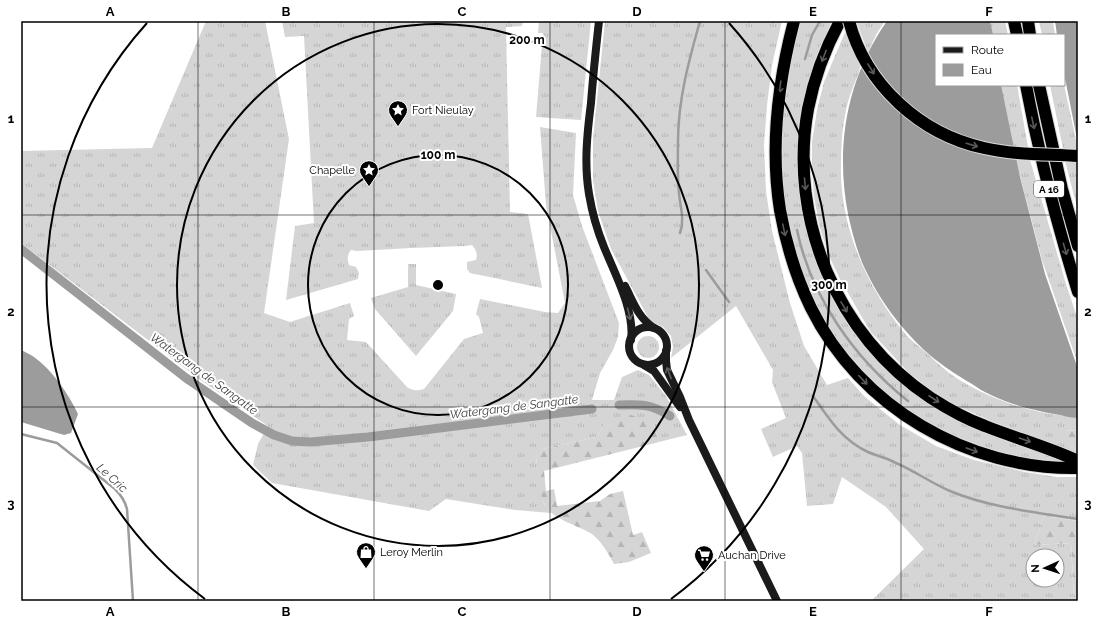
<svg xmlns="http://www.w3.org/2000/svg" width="1099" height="622" viewBox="0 0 1099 622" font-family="Raleway,sans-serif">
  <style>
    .grass { fill: url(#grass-tufts); fill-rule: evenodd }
    .forest { fill: url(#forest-firs) }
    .water { fill: #9c9c9c }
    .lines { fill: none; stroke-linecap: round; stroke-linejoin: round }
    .stream { stroke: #9c9c9c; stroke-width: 2.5 }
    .canal { stroke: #9c9c9c; stroke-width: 9 }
    .motorway-casing { stroke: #dbdbdb; stroke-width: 14 }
    .secondary { stroke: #1b1b1b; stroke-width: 8 }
    .motorway { stroke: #000; stroke-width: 12 }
    .motorway-bridge-casing { stroke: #dbdbdb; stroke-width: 14; stroke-linecap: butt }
    .motorway-bridge { stroke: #000; stroke-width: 12 }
    .oneway { stroke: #595959 }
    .oneway2 { stroke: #5f5f5f }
    .grid { fill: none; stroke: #000; stroke-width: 1; stroke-opacity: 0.55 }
    .ring { fill: none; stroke: #000; stroke-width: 2 }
    .labels { text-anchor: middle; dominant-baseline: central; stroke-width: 4; stroke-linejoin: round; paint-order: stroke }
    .shield { fill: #fff; stroke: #4c4c4c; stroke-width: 1 }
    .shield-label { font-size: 10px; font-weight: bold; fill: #000 }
    .poi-label { font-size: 11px; fill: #000; stroke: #fff; text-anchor: start }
    .water-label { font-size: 12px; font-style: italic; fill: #3d3d3d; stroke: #fff }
    .centre { fill: #000; stroke: #fff; stroke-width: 2 }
    .ring-label { font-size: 12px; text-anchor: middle; font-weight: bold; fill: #000; stroke: #fff; stroke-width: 4; stroke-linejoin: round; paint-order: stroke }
    .neatline { fill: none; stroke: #000; stroke-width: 1.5 }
    .grid-label { font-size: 13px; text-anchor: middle; font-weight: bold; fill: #000 }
  </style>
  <defs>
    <pattern id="grass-tufts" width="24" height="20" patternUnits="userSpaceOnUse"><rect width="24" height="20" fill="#d5d5d5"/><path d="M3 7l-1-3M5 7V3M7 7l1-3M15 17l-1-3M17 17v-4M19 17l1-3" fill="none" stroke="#b5b5b5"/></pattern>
    <pattern id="forest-firs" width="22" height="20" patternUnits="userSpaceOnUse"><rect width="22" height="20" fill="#d5d5d5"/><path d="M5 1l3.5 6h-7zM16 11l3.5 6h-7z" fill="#b5b5b5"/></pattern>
  </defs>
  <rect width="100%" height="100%" fill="#fff"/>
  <g class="grass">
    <path d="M206 21H265L289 139 264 313 290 322 350 303 354 316 349 319 347 340 366 342 407 387C413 391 417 391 424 389L464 339 483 333 479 317 476 314 480 299 545 312 558 313 565 303 546 205 540 127 576 133 573 195 582 226 619 323 618 337 613 350 600 373 592 400H614L622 377 638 370 649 375 666 396 687 435 659 442 653 422H606L596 437 543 449 536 458 541 491 544 504 551 513 515 510 446 499 429 511 272 483 253 465 258 444 268 426 199 379 21 243V151L152 148Z"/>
    <path d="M282 21H523L522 26 506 27 510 212 528 214 542 288 470 273 467 269V262L476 260C478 253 476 250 472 245L465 246 411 248 357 251 351 250C347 255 347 259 349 265L356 267 359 273 358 279 286 300 295 226 314 223 304 36 285 37Z"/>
    <polygon points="539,21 591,21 581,120 536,117 543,33 538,33"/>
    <path d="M605 21H782L772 65 767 105 764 145 766 191 772 231 790 303 804 346 827 385 848 378 865 397 900 425 936 446 974 460 1025 472 1057 477H1078V521L1044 516 1034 545 1071 543 1074 601H871L924 549 886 507 842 477 833 504 807 506 802 453 797 446 773 457 761 429 786 418 772 382 773 370 736 306 671 358 673 347 671 336 663 327 650 321 611 249 598 211 593 180V139ZM1033 556H1057V580H1033Z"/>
    <polygon points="799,21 832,21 820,47 808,89 800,177 842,314 855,333 878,358 947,414 987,433 1056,457 1067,464 1041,463 989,452 928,427 875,387 825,326 797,264 788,229 782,185 781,153 782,120 790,64"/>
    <polygon points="856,21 885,21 877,33 868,52"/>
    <polygon points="990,21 1005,21 1008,35 992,35"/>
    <polygon points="1039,21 1053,21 1055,35 1042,35"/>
    <path d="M846 30C850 39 859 55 860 64 861 71 854 83 852 90 849 98 846 107 845 116 841 135 841 157 841 176 843 235 870 292 907 336 913 342 921 348 928 354 937 363 947 372 958 379 994 401 1036 415 1078 417V431L1064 430 1069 445 1078 450V455L1058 446 991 421 951 403 932 391 909 373 870 331 841 281 829 256 819 225 814 196 812 170V142L817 110 824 82 843 37Z"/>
    <polygon points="1000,85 1017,85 1028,147 1013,146"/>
    <polygon points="1050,85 1064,85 1078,149 1063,149"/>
    <polygon points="1015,157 1030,160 1066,284 1078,320 1078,364 1042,260"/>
    <polygon points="1065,161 1078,162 1078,211"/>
    <polygon points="408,264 416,264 416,285 456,294 453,311 416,356 375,309 371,298 408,287"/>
    <circle cx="648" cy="347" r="11"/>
  </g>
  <g class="forest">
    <path d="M631 415 653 422 659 442 544 471 546 491 554 489 557 506 600 501 610 494 623 491 633 535 642 532 651 553 629 562 614 564C608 553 602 542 592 534 578 525 550 519 544 503 538 489 538 472 536 457L543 449 596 437 606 422Z"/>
    <path d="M1064 430 1078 431V450C1069 445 1065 444 1062 434Z"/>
    <polygon points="1044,516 1078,521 1078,601 1074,601 1074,598 1071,543 1034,545"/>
  </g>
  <g class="water">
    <path d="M887 21H990L993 35H936V85H1001L1020 177 1045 274 1078 369V418C1070 418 1062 415 1054 414 1033 410 1011 405 991 395 984 392 978 388 972 384 955 374 938 363 923 349 899 326 879 299 865 269 857 252 852 232 848 214 835 146 847 78 887 21Z"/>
    <polygon points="1055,21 1078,21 1078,144 1064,73 1064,35 1057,35"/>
    <path d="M21 350C25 352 30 354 34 357 53 371 68 393 78 414L71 433 64 435 21 422Z"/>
  </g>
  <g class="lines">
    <g class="stream">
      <polyline points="805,59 812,35 820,21"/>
      <path d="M797 230C811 297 854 358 908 401"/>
      <path d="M680 233C685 220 680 206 679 193 677 176 678 158 678 141 678 100 689 60 700 21"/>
      <polyline points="706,270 729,302"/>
      <path d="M813 396C829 419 842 440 868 452 877 456 887 458 896 463 915 471 931 483 950 491 991 508 1035 512 1078 519"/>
      <path d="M21 434 57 443 115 489C121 495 125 501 127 509L133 601"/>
    </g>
    <g class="canal">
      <polyline points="21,249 186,378 252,423 274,435 292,441 310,442 368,437 592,409"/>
      <path d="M619 405C639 404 652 404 670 416"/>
    </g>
    <defs>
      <g id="motorway">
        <path d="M794 21C778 82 770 147 780 210 786 244 796 277 811 308 860 407 968 470 1078 468"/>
        <path d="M840 21C825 49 814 78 808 109 788 219 837 336 931 398 948 409 966 419 985 426 1015 438 1048 447 1078 461"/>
        <polyline points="1014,21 1017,35"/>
        <polyline points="1028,21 1030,35"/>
        <path d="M1026 85C1039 155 1057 224 1078 292"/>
        <polyline points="1039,85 1062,189 1078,246"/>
      </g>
    </defs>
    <use href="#motorway" class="motorway-casing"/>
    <g class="secondary">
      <path d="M599 21C596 48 593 76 591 103 587 134 584 164 589 194 592 212 597 230 604 247 615 274 635 311 631 340"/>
      <path d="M625 286C633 301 638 318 654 328"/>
      <circle cx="648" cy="346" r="19"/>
      <polyline points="666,351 666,361 667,370 680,397 689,420 777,601"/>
      <polyline points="644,365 654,371 680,407"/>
    </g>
    <use href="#motorway" class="motorway"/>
    <defs>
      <path id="motorway-bridge" d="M849 21C866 85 920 134 984 148 1014 155 1047 154 1078 156"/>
    </defs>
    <use href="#motorway-bridge" class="motorway-bridge-casing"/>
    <use href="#motorway-bridge" class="motorway-bridge"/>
  </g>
  <defs><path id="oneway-shaft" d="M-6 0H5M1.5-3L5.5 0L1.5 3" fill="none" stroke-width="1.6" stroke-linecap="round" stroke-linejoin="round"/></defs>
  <g class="oneway">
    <use href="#oneway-shaft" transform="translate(824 56) rotate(111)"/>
    <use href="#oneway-shaft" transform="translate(871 69) rotate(58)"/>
    <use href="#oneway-shaft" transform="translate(780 87) rotate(98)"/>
    <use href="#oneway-shaft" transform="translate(1033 123) rotate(78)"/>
    <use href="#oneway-shaft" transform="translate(972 145) rotate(16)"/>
    <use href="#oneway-shaft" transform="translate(805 184) rotate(85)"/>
    <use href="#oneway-shaft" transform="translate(784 230) rotate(78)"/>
    <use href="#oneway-shaft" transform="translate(1065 249) rotate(74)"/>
    <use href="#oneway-shaft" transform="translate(844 307) rotate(59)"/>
    <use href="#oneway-shaft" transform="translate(863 380) rotate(46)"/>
    <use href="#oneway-shaft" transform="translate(934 399) rotate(33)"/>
    <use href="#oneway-shaft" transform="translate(1025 440) rotate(19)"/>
    <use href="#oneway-shaft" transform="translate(972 450) rotate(20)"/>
  </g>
  <g class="oneway2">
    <use href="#oneway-shaft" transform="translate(629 314) rotate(76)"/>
    <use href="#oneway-shaft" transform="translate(669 373) rotate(-111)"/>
  </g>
  <path class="grid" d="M198 21V601M374 21V601M550 21V601M725 21V601M901 21V601M21 215H1078M21 407H1078"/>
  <g class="ring">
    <circle cx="438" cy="285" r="130"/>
    <circle cx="438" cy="285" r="261"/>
    <path d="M205 599A391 391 0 0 1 147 23M729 23A391 391 0 0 1 671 599"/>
  </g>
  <defs>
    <symbol id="sight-pin" viewBox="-11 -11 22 30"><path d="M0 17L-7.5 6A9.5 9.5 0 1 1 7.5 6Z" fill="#000" stroke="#fff"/><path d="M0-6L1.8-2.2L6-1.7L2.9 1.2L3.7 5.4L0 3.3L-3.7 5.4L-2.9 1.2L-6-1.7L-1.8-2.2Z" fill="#fff"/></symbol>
    <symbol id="shop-pin" viewBox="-11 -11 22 30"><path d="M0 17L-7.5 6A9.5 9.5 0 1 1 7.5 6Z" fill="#000" stroke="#fff"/><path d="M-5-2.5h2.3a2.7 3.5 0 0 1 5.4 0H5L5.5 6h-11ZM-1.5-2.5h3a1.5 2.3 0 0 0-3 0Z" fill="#fff"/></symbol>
    <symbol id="supermarket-pin" viewBox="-11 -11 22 30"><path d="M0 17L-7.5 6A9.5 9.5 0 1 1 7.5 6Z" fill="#000" stroke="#fff"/><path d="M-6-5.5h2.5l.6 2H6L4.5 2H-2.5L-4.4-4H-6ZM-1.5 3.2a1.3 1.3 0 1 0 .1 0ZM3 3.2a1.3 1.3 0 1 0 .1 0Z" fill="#fff"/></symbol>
  </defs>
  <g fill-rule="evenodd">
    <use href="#sight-pin" x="387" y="99" width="22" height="30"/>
    <use href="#sight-pin" x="358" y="159" width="22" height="30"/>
    <use href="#shop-pin" x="355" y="541" width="22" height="30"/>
    <use href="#supermarket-pin" x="693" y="544" width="22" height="30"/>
  </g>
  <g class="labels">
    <rect class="shield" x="1034" y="181" width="30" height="16" rx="3"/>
    <g class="shield-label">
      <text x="1049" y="189">A 16</text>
    </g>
    <g class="poi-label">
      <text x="412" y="110">Fort Nieulay</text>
      <text x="355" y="170" text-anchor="end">Chapelle</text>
      <text x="380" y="552">Leroy Merlin</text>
      <text x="718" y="555">Auchan Drive</text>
    </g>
    <g class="water-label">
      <text transform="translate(204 374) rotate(36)">Watergang de Sangatte</text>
      <text transform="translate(514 407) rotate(-7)">Watergang de Sangatte</text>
      <text transform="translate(112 478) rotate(42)">Le Cric</text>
    </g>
  </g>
  <circle cx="438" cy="285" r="6" class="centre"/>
  <g class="ring-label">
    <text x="527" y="44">200 m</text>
    <text x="438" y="159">100 m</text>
    <text x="829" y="289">300 m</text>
  </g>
  <rect width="1099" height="622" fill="none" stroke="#ffffff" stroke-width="44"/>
  <rect x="935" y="34" width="130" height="52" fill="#ffffff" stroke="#999999"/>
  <rect x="943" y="47" width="20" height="6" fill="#1b1b1b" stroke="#999999"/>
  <text x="971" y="54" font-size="12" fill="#000000">Route</text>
  <rect x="943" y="64" width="20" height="12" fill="#9c9c9c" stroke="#999999"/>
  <text x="971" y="74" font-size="12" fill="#000000">Eau</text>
  <g transform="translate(1045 568) rotate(267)"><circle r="19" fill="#ffffff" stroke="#999999"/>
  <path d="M0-3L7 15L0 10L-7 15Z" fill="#000000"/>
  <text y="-6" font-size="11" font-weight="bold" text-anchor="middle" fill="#000000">N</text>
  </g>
  <rect x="22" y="22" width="1055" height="578" class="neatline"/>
  <g class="grid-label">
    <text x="110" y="16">A</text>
    <text x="286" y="16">B</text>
    <text x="462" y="16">C</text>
    <text x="637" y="16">D</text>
    <text x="813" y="16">E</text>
    <text x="989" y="16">F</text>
    <text x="11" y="123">1</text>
    <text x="1088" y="123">1</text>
    <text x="11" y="316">2</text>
    <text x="1088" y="316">2</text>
    <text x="11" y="508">3</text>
    <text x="1088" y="508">3</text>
    <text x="110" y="616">A</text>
    <text x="286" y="616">B</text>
    <text x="462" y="616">C</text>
    <text x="637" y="616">D</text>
    <text x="813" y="616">E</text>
    <text x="989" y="616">F</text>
  </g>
</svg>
